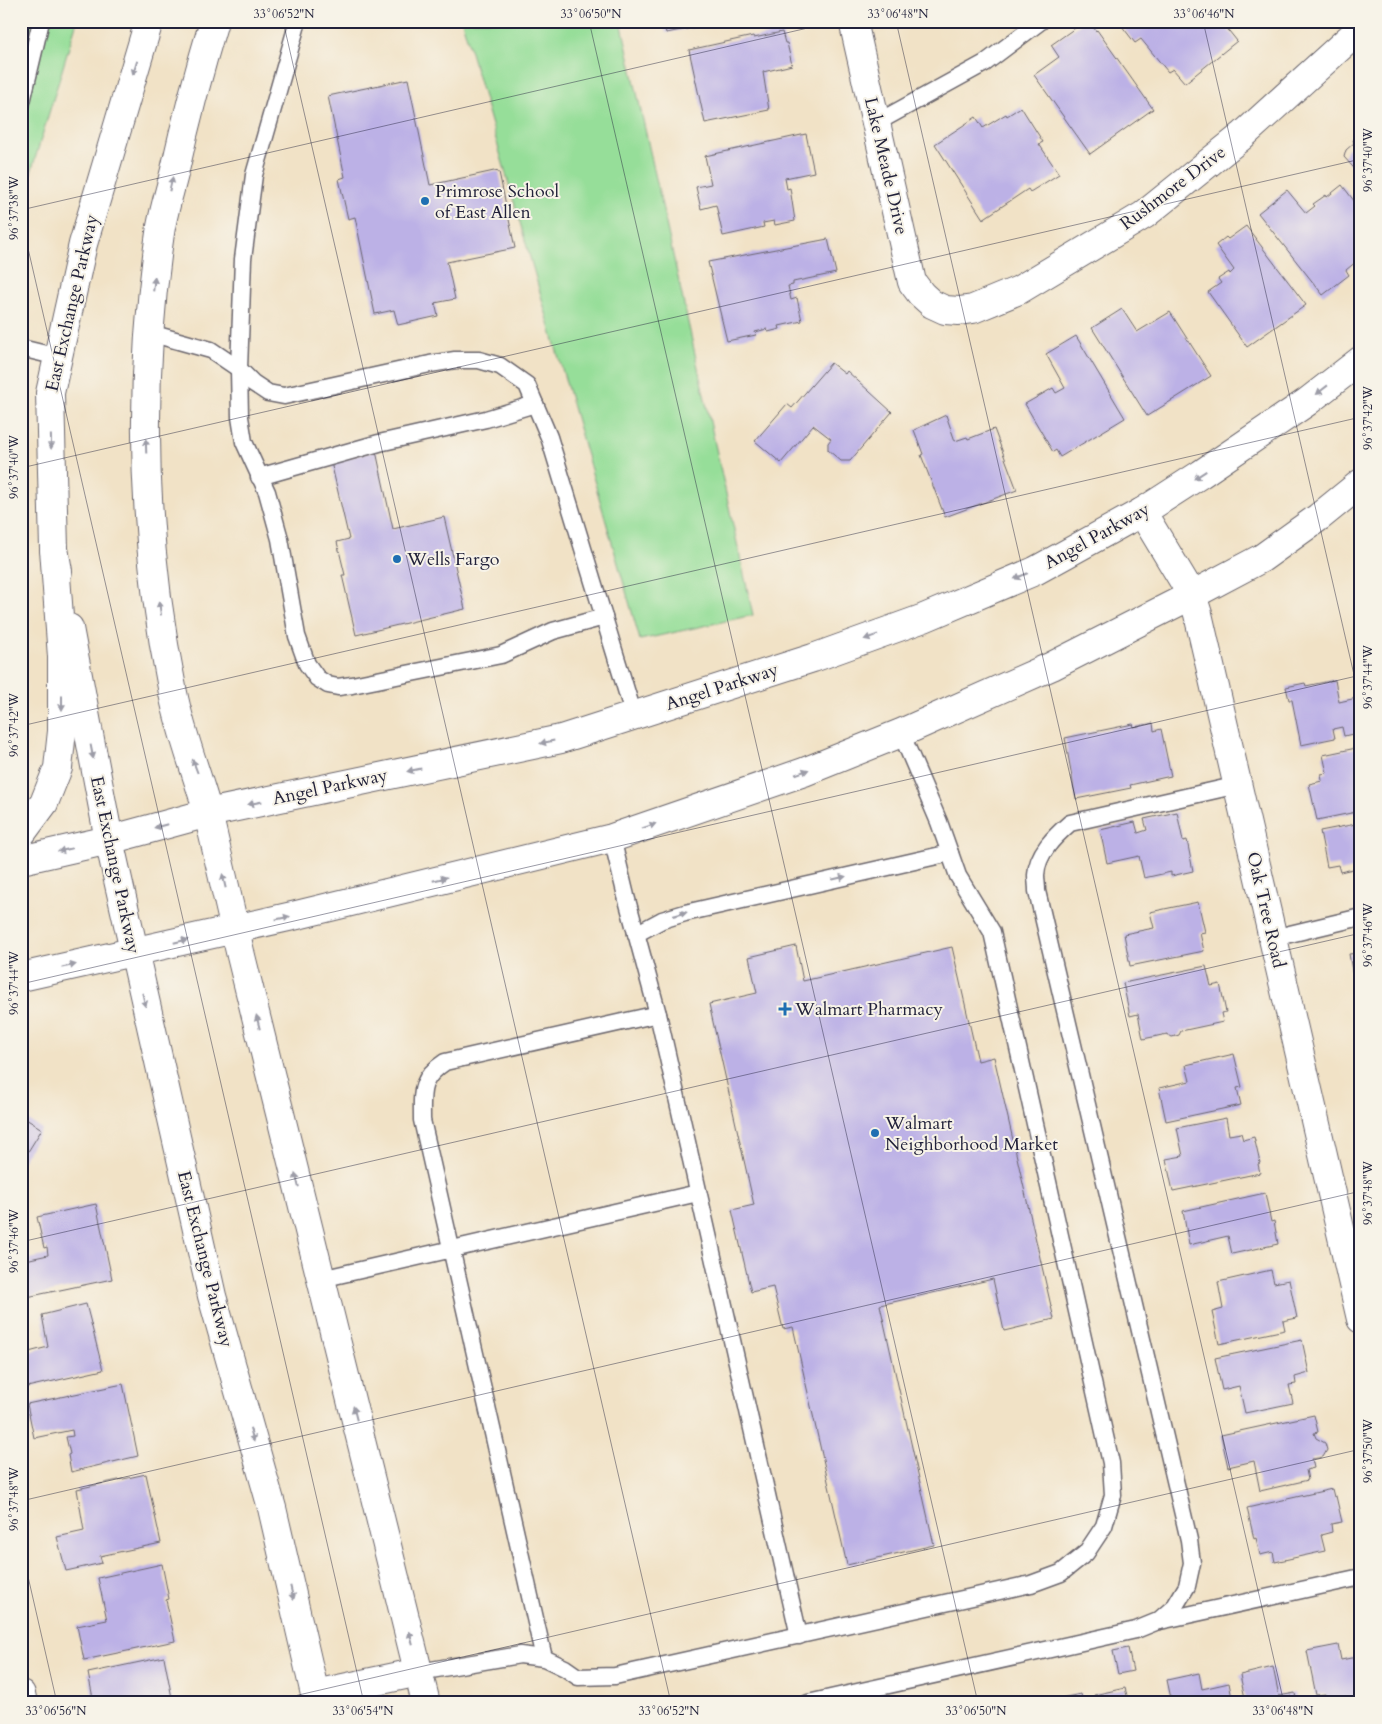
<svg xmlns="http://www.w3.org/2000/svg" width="1382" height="1724" viewBox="0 0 1382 1724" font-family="Cardo,serif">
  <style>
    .green { fill: #96de99; stroke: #5c806a }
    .building { fill: #bcb1e6 }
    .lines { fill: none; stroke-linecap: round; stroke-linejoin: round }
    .service-casing { stroke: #6a656c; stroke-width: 19 }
    .minor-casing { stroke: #6a656c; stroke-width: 30 }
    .tertiary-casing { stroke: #6a656c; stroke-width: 30 }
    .secondary-casing { stroke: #6a656c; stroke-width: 30 }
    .service { stroke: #fff; stroke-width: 16 }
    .minor { stroke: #fff; stroke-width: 28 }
    .tertiary { stroke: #fff; stroke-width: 28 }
    .secondary { stroke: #fff; stroke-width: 28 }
    .oneway { fill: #9c9ca7 }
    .ticks { fill: none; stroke: #22223b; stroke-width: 1; stroke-opacity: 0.45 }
    .poi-dot { fill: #1f6fb2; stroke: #f7f3e8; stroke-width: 2 }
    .labels { text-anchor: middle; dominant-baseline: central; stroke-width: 4; stroke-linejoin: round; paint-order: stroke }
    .street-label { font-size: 18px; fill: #22223b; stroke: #f7f3e8 }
    .poi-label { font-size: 18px; fill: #22223b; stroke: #f7f3e8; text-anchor: start }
    .neatline { fill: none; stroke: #22223b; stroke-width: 2 }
    .ticks-label { font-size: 12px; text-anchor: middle; fill: #22223b }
  </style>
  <rect width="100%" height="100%" fill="#f7f3e8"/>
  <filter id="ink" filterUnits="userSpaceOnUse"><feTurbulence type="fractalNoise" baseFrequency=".02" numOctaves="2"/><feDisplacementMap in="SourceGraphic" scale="10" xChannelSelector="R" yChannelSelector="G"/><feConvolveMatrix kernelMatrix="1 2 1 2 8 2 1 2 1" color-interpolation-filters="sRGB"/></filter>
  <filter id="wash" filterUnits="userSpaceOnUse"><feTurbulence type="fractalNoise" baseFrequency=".0096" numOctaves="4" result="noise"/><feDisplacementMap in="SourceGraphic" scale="20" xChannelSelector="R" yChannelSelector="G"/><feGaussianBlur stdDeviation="1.12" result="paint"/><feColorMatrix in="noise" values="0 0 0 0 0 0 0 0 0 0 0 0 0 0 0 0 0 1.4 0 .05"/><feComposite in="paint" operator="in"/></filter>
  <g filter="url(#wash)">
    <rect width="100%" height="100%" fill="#f1e2c6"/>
    <g class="green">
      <polygon points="21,21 77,21 21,205"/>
      <polygon points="462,21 621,21 753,615 640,640"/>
    </g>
    <g id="blocks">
      <g class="building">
        <polygon points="663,21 707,21 707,25 666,33"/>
        <polygon points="1085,21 1089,21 1096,31 1097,30 1153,109 1090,154 1034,75 1059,57 1051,45"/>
        <polygon points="1118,21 1221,21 1237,41 1185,83 1173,69 1168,72 1141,39 1135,43"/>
        <polygon points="782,32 785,43 787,43 792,65 763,72 769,110 705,123 689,50 753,36 754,38"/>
        <polygon points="408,79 430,185 494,171 499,172 515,248 447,262 455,299 435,303 438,316 398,325 394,310 375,314 355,217 348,219 339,179 345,177 328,96"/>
        <polygon points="1021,107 1043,142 1039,144 1059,174 1030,192 1028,189 983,219 935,144 976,117 983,128 1006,114 1007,116"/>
        <polygon points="806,134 814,172 785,178 787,189 790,188 795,221 775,225 774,221 763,223 764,227 723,236 716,205 701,209 696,187 711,184 705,156"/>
        <polygon points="1361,134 1361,176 1344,157 1346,150 1354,143 1353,140"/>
        <polygon points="1342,185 1355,202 1353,204 1361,214 1361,266 1357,261 1346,270 1349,275 1323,295 1258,213 1287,190 1306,213 1315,206 1313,204 1326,195 1327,197"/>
        <polygon points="1246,226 1306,305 1247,347 1208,292 1221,283 1218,279 1229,272 1230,274 1234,270 1216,245 1226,237 1228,239"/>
        <polygon points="828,239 836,273 793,282 793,285 788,286 791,300 797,298 802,321 779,326 780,329 768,332 767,329 755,332 756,335 727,341 708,262"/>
        <polygon points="1122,309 1137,332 1170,312 1211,376 1147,416 1092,328"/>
        <polygon points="1076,336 1125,418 1060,457 1056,450 1053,452 1025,404 1053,388 1056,393 1065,388 1046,354"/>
        <polygon points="831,363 845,374 847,371 892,412 850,461 841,461 828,450 828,443 831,439 813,425 781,463 755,441 787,404 792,408"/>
        <polygon points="946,415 955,441 967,437 968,439 994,429 1017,490 945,517 921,455 923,454 914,430"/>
        <polygon points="376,451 393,529 444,517 465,609 356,635 342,575 345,575 337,542 349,539 331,462"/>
        <polygon points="1335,680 1339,702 1361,697 1361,732 1344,736 1342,727 1333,729 1335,738 1301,745 1292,700 1289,700 1286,687 1305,683 1306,686"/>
        <polygon points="1153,723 1154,731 1161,729 1171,776 1130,785 1131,788 1076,799 1065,738 1133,724 1134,727"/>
        <polygon points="1361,747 1361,811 1317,820 1309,784 1322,781 1321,774 1327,773 1323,755"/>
        <polygon points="1177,812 1183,841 1187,840 1193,871 1171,876 1171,872 1144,878 1139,856 1107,863 1100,830 1135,822 1138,833 1147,830 1144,819"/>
        <polygon points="1361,823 1361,884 1357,885 1353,869 1340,872 1338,865 1327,867 1320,831"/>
        <polygon points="1198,902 1205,932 1200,933 1204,951 1130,966 1124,934 1154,928 1150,912"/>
        <polygon points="1361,944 1361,989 1358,989 1356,981 1354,982 1349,954 1359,953 1357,945"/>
        <polygon points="796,946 803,981 952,947 978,1061 994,1057 1054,1319 1004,1331 993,1279 880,1305 934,1545 847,1565 793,1327 783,1329 773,1287 751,1292 732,1210 754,1205 709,1004 757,993 749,957"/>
        <polygon points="1206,966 1211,986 1220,984 1226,1012 1221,1013 1223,1022 1181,1031 1179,1035 1172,1037 1167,1034 1143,1039 1138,1014 1130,1016 1123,983"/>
        <polygon points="1234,1054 1242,1087 1237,1088 1241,1105 1166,1121 1159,1088 1190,1081 1186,1065"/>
        <polygon points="21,1116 42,1129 21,1163"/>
        <polygon points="1226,1118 1229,1135 1241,1133 1243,1140 1254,1137 1260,1163 1258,1164 1260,1173 1173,1191 1166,1159 1183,1156 1177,1128"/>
        <polygon points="1265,1193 1271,1222 1274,1221 1278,1244 1232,1254 1228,1236 1189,1245 1183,1211"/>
        <polygon points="96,1204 112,1279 27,1297 24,1280 21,1281 21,1261 48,1255 47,1247 44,1248 37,1217"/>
        <polygon points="1271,1270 1274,1283 1289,1280 1297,1318 1283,1321 1285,1330 1219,1344 1212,1312 1223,1309 1218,1282"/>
        <polygon points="86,1304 103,1370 27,1387 21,1365 21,1354 48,1347 42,1315"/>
        <polygon points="1302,1340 1309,1373 1295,1377 1296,1384 1289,1385 1293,1403 1245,1413 1239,1386 1222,1390 1215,1358"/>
        <polygon points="123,1384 138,1456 71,1472 68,1455 70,1454 66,1437 73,1436 72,1430 34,1438 27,1404"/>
        <polygon points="1314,1415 1318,1432 1314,1433 1316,1438 1325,1443 1327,1450 1323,1457 1312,1459 1314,1468 1306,1470 1308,1480 1260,1491 1254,1461 1228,1467 1221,1435"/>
        <polygon points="146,1474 161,1543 100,1556 102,1563 66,1571 57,1537 84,1531 77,1489"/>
        <polygon points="1332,1489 1334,1497 1336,1496 1342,1522 1331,1524 1332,1532 1321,1535 1325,1551 1275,1562 1273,1552 1260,1555 1256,1538 1254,1539 1247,1508"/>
        <polygon points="162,1564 169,1599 166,1600 175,1641 84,1660 77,1626 107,1620 98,1578"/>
        <polygon points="1338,1645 1341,1660 1361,1656 1361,1703 1323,1703 1327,1701 1325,1694 1316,1695 1307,1651"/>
        <polygon points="1128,1648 1133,1671 1118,1674 1113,1651"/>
        <polygon points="164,1657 173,1703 126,1703 125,1701 94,1703 88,1673"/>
        <polygon points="1273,1667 1279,1696 1295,1693 1297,1703 1246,1703 1240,1675"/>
        <polygon points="1199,1673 1202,1689 1229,1683 1233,1703 1172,1703 1167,1680"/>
        <polygon points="1125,1688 1129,1703 1096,1703 1094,1695"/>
        <polygon points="1081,1694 1083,1703 1054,1703 1061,1700 1061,1698"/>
        <polygon points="1047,1700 1048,1703 1036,1703 1036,1702"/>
      </g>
    </g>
  </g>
  <g filter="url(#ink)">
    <use href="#blocks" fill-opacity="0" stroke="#6a656c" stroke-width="1"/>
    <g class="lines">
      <defs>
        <g id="service">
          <polyline points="298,21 254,175 243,259 239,369 240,417 244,442 267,492 280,539 297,636 307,664 317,678 328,685 338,687 352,685 501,655 553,631 604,617"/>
          <polyline points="21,106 41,21"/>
          <polyline points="876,123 985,63 1041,21"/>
          <polyline points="150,333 211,350 239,369 253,383 268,393 284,396 430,364 455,360 479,360 500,366 527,385 549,437 634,716"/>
          <polyline points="21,348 58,357"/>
          <polyline points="259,477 379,443 486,419 535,404"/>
          <polyline points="612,838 626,896 658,1014 799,1636"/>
          <polyline points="636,934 662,920 685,913 950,853"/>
          <polyline points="1273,938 1361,917"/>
          <polyline points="321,1279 698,1193"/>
          <polyline points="1160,1621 1361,1577"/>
          <path d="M544 1658 422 1120C422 1092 419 1079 445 1062L658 1014"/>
          <polyline points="419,1672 520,1655 544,1658 565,1668 578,1677 615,1676 1031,1584 1061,1573 1086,1553 1104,1526 1113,1495 1111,1463 992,932 958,876 939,822 901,733"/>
          <path d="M808 1703 1136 1630 1158 1621 1175 1606 1187 1586 1192 1563 1189 1540 1037 891C1037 885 1036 880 1036 875 1037 853 1055 836 1070 823L1238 785"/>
        </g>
        <g id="minor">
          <polyline points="853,21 912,282 921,294 932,304 945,310 959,311 973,309 1019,290 1144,215 1242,136 1361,28"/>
          <polyline points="1142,512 1192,595 1198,614 1361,1319"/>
          <polyline points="21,1694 23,1703"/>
        </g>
        <g id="tertiary">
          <polyline points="58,571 54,549 50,393 83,244 149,21"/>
          <polyline points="69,628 109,840"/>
          <path d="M208 813C197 773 181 734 173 693 142 542 138 385 160 233 163 212 170 191 175 170 186 120 199 71 214 21"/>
        </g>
        <g id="secondary">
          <polyline points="208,813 241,956 426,1703"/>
          <polyline points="21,834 44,803 58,768 62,731 62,657 54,549"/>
          <polyline points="109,840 212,1296 272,1508 317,1703"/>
          <polyline points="21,860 109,840 208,813 561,739 813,658 924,618 1035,571 1142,512 1201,474 1307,402 1361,360"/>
          <polyline points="21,977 297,915 612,838 804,772 901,733 1052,666 1192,595 1262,558 1319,517 1361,483"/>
          <polyline points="315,1694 419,1672"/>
        </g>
      </defs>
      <use href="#service" class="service-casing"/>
      <use href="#minor" class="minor-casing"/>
      <use href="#tertiary" class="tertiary-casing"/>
      <use href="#secondary" class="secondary-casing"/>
      <use href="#service" class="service"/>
      <use href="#minor" class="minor"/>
      <use href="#tertiary" class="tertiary"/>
      <use href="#secondary" class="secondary"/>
    </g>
    <defs><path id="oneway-solid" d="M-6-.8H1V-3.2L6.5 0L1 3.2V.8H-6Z" transform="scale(1.25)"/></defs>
    <g class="oneway">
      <use href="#oneway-solid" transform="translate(135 68) rotate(107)"/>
      <use href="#oneway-solid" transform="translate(171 184) rotate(-77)"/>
      <use href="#oneway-solid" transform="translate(154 284) rotate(-84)"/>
      <use href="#oneway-solid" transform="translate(1322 390) rotate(142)"/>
      <use href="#oneway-solid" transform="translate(51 442) rotate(89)"/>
      <use href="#oneway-solid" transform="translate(146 446) rotate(-92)"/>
      <use href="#oneway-solid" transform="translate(1200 475) rotate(147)"/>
      <use href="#oneway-solid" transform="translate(1021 576) rotate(157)"/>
      <use href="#oneway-solid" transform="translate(160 608) rotate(-98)"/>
      <use href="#oneway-solid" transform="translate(871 637) rotate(160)"/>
      <use href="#oneway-solid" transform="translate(62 703) rotate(90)"/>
      <use href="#oneway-solid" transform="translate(547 742) rotate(168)"/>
      <use href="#oneway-solid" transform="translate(92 752) rotate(79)"/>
      <use href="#oneway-solid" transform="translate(195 766) rotate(-111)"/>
      <use href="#oneway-solid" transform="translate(414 770) rotate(168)"/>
      <use href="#oneway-solid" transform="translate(802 772) rotate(-20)"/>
      <use href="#oneway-solid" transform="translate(255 803) rotate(168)"/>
      <use href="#oneway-solid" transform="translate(161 826) rotate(165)"/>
      <use href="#oneway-solid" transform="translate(649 826) rotate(-19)"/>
      <use href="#oneway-solid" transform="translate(65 850) rotate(167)"/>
      <use href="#oneway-solid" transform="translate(839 878) rotate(-13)"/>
      <use href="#oneway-solid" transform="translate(440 879) rotate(-14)"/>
      <use href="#oneway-solid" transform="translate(224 881) rotate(-103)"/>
      <use href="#oneway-solid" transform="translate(680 914) rotate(-15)"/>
      <use href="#oneway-solid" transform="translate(283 918) rotate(-12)"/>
      <use href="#oneway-solid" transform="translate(181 941) rotate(-13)"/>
      <use href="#oneway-solid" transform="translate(69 966) rotate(-12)"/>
      <use href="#oneway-solid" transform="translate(144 1000) rotate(77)"/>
      <use href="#oneway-solid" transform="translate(258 1022) rotate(-104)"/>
      <use href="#oneway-solid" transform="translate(297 1180) rotate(-104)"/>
      <use href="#oneway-solid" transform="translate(355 1413) rotate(-104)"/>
      <use href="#oneway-solid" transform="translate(252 1435) rotate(74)"/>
      <use href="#oneway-solid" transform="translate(292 1593) rotate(77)"/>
      <use href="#oneway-solid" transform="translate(411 1638) rotate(-104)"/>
    </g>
  </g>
  <path class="ticks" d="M283 21 671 1703M589 21 978 1703M896 21 1284 1703M1203 21 1361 705M21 210 838 21M21 218 364 1703M21 468 1361 159M21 726 1361 417M21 984 1361 675M21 1242 1361 933M21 1501 1361 1191M21 1546 57 1703M264 1703 1361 1449"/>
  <g class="poi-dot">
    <circle cx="425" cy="201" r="5"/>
    <circle cx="397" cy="559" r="5"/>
    <path d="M782.5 1001.5h5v5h5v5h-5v5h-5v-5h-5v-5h5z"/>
    <circle cx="875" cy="1133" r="5"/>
  </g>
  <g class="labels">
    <g class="street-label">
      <text transform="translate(886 166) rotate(77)">Lake Meade Drive</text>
      <text transform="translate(1173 188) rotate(-37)">Rushmore Drive</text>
      <text transform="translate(72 303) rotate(-77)">East Exchange Parkway</text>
      <text transform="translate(1097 536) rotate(-29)">Angel Parkway</text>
      <text transform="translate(722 687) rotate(-18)">Angel Parkway</text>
      <text transform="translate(330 787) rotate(-12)">Angel Parkway</text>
      <text transform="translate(115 865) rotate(78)">East Exchange Parkway</text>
      <text transform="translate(1266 910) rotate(77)">Oak Tree Road</text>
      <text transform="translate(205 1259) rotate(76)">East Exchange Parkway</text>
    </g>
    <g class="poi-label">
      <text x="435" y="191">Primrose School<tspan x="435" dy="21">of East Allen</tspan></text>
      <text x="407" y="559">Wells Fargo</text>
      <text x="795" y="1009">Walmart Pharmacy</text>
      <text x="885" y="1123">Walmart<tspan x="885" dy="21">Neighborhood Market</tspan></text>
    </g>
  </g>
  <rect width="1382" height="1724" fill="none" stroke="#f7f3e8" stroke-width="55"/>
  <rect x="28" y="28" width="1326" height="1668" class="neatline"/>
  <g class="ticks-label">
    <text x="284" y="18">33°06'52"N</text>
    <text x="591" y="18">33°06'50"N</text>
    <text x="898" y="18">33°06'48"N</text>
    <text x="1204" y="18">33°06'46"N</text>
    <text transform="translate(1368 160) rotate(-90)" y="4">96°37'40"W</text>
    <text transform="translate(14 208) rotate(-90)" y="4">96°37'38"W</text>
    <text transform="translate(1368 418) rotate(-90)" y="4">96°37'42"W</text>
    <text transform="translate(14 467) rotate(-90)" y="4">96°37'40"W</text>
    <text transform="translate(1368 677) rotate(-90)" y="4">96°37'44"W</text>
    <text transform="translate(14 725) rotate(-90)" y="4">96°37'42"W</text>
    <text transform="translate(1368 935) rotate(-90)" y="4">96°37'46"W</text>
    <text transform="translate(14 983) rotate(-90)" y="4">96°37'44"W</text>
    <text transform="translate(1368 1193) rotate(-90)" y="4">96°37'48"W</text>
    <text transform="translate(14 1241) rotate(-90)" y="4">96°37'46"W</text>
    <text transform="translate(1368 1451) rotate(-90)" y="4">96°37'50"W</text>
    <text transform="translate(14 1499) rotate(-90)" y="4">96°37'48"W</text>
    <text x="56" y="1715">33°06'56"N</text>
    <text x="363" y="1715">33°06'54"N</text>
    <text x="669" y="1715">33°06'52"N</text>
    <text x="976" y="1715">33°06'50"N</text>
    <text x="1283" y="1715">33°06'48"N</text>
  </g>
</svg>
